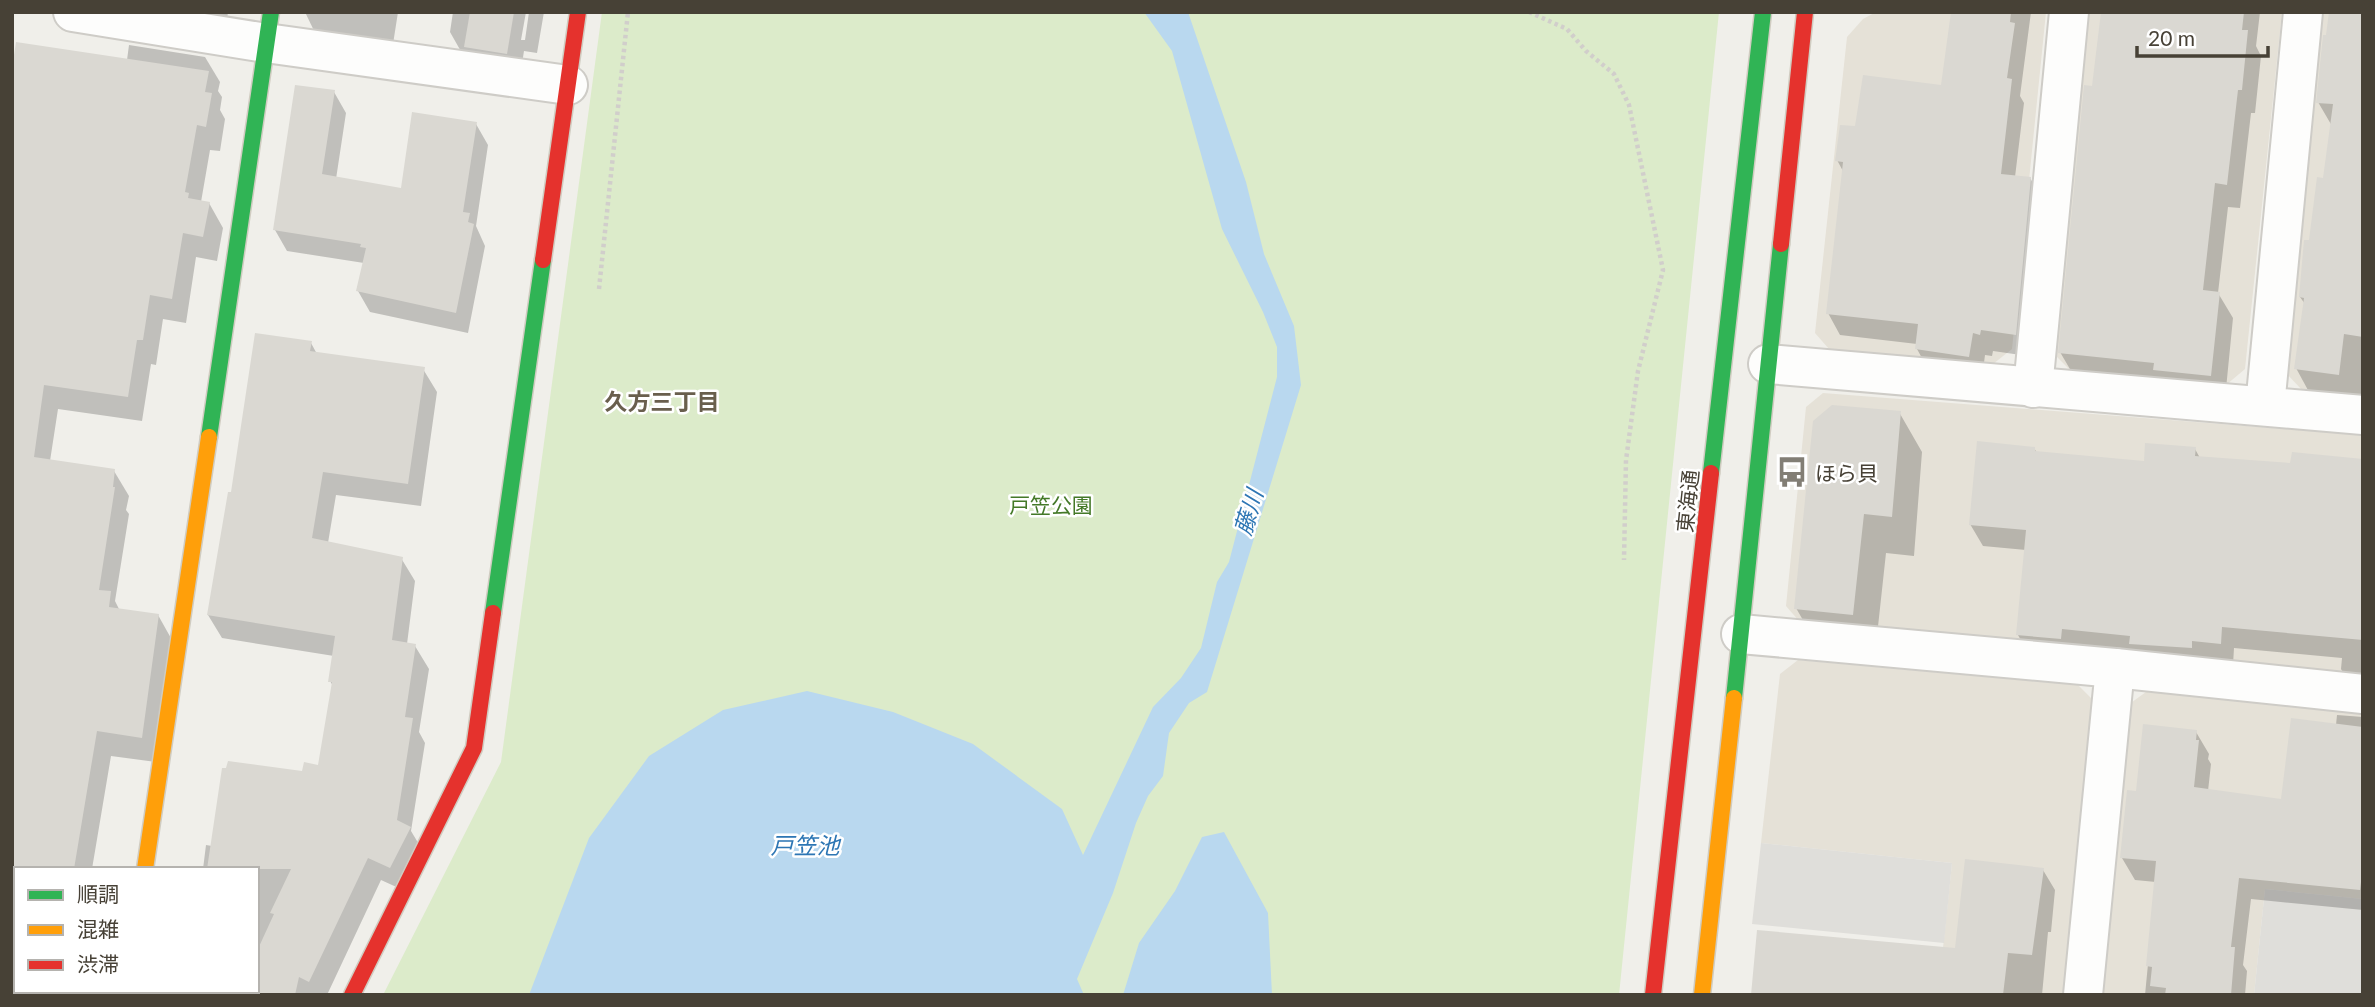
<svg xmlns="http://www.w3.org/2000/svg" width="2375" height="1007" viewBox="0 0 2375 1007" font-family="Lato,'Noto Sans JP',sans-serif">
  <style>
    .residential { fill: #e5e1d7 }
    .green { fill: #dcebca }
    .parking { fill: #dfdeda }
    .water { fill: #b9d8ef }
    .shadow { fill: #0003 }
    .building { fill: #dad8d2 }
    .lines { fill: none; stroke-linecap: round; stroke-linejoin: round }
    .street-casing { stroke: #ceccc7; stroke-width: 42 }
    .fast-casing { stroke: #d0ccc1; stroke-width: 19 }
    .slow-casing { stroke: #d0ccc1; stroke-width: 19 }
    .jam-casing { stroke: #d0ccc1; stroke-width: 19 }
    .path { stroke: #d1cecb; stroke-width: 4.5; stroke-dasharray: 3.5 3.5; stroke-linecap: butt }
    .street { stroke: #fdfdfc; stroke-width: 38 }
    .fast { stroke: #30b455; stroke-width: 16 }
    .slow { stroke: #ff9f0a; stroke-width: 16 }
    .jam { stroke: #e5322d; stroke-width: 16 }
    .labels { text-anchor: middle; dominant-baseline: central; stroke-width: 5; stroke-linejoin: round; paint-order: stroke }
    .poi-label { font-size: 21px; fill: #474136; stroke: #fff; text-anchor: start }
    .street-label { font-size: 21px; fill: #474136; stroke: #fff }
    .park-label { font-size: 21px; fill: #447928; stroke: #fff }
    .neighbourhood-label { font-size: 23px; font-weight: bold; fill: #695f4d; stroke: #fff }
    .water-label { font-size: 23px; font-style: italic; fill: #2d76b4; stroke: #fff }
  </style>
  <rect width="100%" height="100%" fill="#f0efea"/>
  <g class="residential">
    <polygon points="1876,12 2046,12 2012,349 1993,364 1829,349 1815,333 1847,37 1863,19"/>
    <polygon points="2085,12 2282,12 2245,369 2226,385 2071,371 2050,350"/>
    <polygon points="2322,12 2363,12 2363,396 2302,390 2285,372"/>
    <polygon points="1823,393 2363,435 2363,677 1799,621 1786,606 1806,407"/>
    <polygon points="1798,660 2078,685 2095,702 2063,995 1938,995 1952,863 1761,843 1780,674"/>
    <polygon points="2146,692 2363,712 2363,899 2265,889 2254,995 2099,995 2128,705"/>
  </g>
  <polygon class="green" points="602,12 1719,12 1619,995 383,995 501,762"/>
  <g class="parking">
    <polygon points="1761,843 1952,863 1944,943 1752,924"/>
    <polygon points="2265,889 2363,899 2363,995 2254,995"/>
  </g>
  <g class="water">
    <polygon points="1144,12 1188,12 1246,182 1264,254 1294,326 1301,385 1207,692 1189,703 1169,733 1163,776 1148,796 1136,823 1113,893 1077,979 1084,995 529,995 589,838 649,756 723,710 807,691 893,712 973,744 1062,809 1083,855 1153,707 1181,678 1201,648 1217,582 1229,562 1277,377 1277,347 1263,312 1222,229 1172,51"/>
    <polygon points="1224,832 1268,913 1272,995 1123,995 1139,943 1175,891 1202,837"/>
  </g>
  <g class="shadow">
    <polygon points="143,12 228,12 225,34"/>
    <polygon points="305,12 398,12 393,44 317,37"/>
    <polygon points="453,12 526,12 521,40 525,40 529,12 544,12 537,53 524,51 520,76 463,55 450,32"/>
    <polygon points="1953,12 2031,12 2020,96 2024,103 2015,177 2030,178 2043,200 2028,356 1993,351 1992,356 1985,355 1982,378 1929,371 1917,349 1917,344 1840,335 1828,313 1844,173 1837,160 1857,128 1943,87"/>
    <polygon points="2102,12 2260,12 2256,46 2261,56 2255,113 2251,113 2240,208 2228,207 2218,293 2233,318 2225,399 2074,376 2060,352"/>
    <polygon points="2363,12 2363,399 2309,392 2296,368 2305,304 2300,297 2324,180 2332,126 2318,102"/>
    <polygon points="129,45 205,57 220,82 218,91 222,97 220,110 225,119 220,151 210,150 201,202 209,203 223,228 217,261 196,257 186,323 163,319 156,365 151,364 142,421 58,409 50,461 114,471 129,496 126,510 129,514 115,601 120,611 158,615 172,640 156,762 111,756 92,869 16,869 16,991 108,991 108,995 12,995 12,60 127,60"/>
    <polygon points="334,92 346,113 336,179 402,190 476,124 488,145 476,226 485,246 468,333 370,312 358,291 364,263 287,251 275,230"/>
    <polygon points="311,343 317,354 423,369 437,392 421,506 336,495 328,543 401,558 415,581 407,644 415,646 429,669 419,732 425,743 411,831 423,851 403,890 381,880 327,995 171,995 172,991 257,991 257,869 203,869 206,845 212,846 303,773 320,767 333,686 330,681 334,656 222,638 208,615 232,494"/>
    <polygon points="1899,412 1922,452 1914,556 1886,553 1875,654 1819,648 1796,608"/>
    <polygon points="2034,448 2037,453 2145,463 2195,449 2200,458 2292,465 2363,461 2363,692 2354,691 2341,669 2342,658 2234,648 2233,665 2030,657 2018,635 2026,550 1983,546 1970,524"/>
    <polygon points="2337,715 2363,717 2363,910 2251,899 2243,965 2247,971 2245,995 2145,995 2156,882 2135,880 2122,858 2138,793 2196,732 2209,754 2208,759 2211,764 2208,791 2282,801 2336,725"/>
    <polygon points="2043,870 2055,890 2051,932 2048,932 2042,995 1752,995 1956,950"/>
  </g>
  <g class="building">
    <polygon points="470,12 514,12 507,54 464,47"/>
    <polygon points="1951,12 2011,12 2010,22 2015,23 2007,78 2012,79 2001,174 2031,177 2016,335 1981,330 1980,335 1973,333 1969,357 1915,349 1918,324 1826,314 1843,162 1835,161 1840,125 1855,126 1863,75 1941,85"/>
    <polygon points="2101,12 2244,12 2242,30 2248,30 2242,90 2238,90 2227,185 2215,183 2203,290 2220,292 2211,376 2153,370 2154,363 2058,353 2084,85 2092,86"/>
    <polygon points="2329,12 2363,12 2363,337 2344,334 2339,375 2294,369 2304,298 2299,297 2304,240 2309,240 2317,177 2323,178 2333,104 2316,103 2323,35 2326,35"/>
    <polygon points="16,42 209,71 205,92 212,93 206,127 197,125 185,192 189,193 188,198 210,202 203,237 183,233 172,299 150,295 143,340 137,340 128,397 44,385 34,457 115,469 113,487 115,487 99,590 111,591 109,607 159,614 142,738 97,731 74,869 12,869 12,68"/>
    <polygon points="295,85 335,90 322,174 401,188 412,112 477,122 463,212 470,213 468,222 474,224 456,313 356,291 366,248 360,247 361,244 273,230"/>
    <polygon points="255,333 312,341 310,351 425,367 408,484 323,472 312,538 403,557 392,640 416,644 405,717 413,718 397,820 411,827 390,868 368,858 309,982 299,977 295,995 257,995 257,951 274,914 270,913 291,869 207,869 222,768 226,768 228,761 302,771 304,762 318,765 332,682 328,682 335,636 207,615 228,492 231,492"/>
    <polygon points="1832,405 1901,411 1892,517 1864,514 1853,615 1794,609 1813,421"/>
    <polygon points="1977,441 2035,447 2035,451 2144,461 2145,443 2196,447 2195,456 2290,463 2292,452 2363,459 2363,640 2222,627 2221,644 2192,641 2192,648 2129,644 2130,636 2062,629 2061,639 2016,635 2026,530 1969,525"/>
    <polygon points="2291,718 2363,727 2363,866 2360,890 2239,878 2231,947 2235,947 2231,995 2165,995 2166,988 2150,986 2152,967 2146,966 2156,861 2120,858 2127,790 2136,791 2143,724 2197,730 2196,740 2199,740 2194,787 2281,799"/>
    <polygon points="1965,859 2044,868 2032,955 2008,953 2003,995 1751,995 1757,930 1955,948"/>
  </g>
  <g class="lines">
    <defs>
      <g id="street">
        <polyline points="73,12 266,43 568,85"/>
        <polyline points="1768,364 2363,415"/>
        <polyline points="2033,388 2069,12"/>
        <polyline points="2265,406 2303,12"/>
        <polyline points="1741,634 2115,668 2083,995"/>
        <polyline points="2115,668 2363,694"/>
        <polyline points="127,995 128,991"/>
      </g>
      <g id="fast">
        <polyline points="209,437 271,12"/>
        <polyline points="1711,473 1763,12"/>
        <polyline points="493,613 543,260"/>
        <polyline points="1734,698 1781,244"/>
      </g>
      <g id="slow">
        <polyline points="145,869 209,437"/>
        <polyline points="1702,995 1734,698"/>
      </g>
      <g id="jam">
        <polyline points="1781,244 1805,12"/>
        <polyline points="543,260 578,12"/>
        <polyline points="352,995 474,748 493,613"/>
        <polyline points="1653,995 1711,473"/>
      </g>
    </defs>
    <use href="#street" class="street-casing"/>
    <use href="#fast" class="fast-casing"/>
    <use href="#slow" class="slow-casing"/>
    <use href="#jam" class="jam-casing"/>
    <g class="path">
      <polyline points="1529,12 1567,29 1586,51 1614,74 1629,105 1663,270 1638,371 1626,460 1624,560"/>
      <polyline points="599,289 628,12"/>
    </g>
    <use href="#street" class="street"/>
    <use href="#fast" class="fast"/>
    <use href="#slow" class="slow"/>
    <use href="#jam" class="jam"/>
  </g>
  <defs>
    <symbol id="bus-bare" viewBox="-9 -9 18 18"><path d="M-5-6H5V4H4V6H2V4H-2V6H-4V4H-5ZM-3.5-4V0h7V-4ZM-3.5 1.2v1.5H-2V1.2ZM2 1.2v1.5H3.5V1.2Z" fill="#827e75" stroke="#fff" stroke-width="2.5" paint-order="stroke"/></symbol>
  </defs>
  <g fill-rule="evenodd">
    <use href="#bus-bare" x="1770" y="450" width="44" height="44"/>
  </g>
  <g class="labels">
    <g class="poi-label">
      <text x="1815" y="472">ほら貝</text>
    </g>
    <g class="street-label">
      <text transform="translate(1687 501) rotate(-84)">東海通</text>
    </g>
    <g class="park-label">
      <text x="1051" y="504">戸笠公園</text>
    </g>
    <g class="neighbourhood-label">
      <text x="662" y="401">久方三丁目</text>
    </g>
    <g class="water-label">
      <text transform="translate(1248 512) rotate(-73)">藤川</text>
      <text x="805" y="845">戸笠池</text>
    </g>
  </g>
  <rect width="2375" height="1007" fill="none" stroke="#474136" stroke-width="28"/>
  <rect x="14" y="867" width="245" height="126" fill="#ffffff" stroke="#b5b3af" stroke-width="2"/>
  <rect x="28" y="890" width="35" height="10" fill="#30b455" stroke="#b5b3af" stroke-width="2"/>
  <text x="77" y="902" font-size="21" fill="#474136">順調</text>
  <rect x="28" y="925" width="35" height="10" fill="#ff9f0a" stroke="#b5b3af" stroke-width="2"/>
  <text x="77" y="937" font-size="21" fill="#474136">混雑</text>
  <rect x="28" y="960" width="35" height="10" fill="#e5322d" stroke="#b5b3af" stroke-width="2"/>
  <text x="77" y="972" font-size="21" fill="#474136">渋滞</text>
  <path d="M2137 46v10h131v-10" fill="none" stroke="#474136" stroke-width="3.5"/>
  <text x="2148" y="46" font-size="21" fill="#474136" stroke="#ffffff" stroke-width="5" paint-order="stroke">20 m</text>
</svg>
